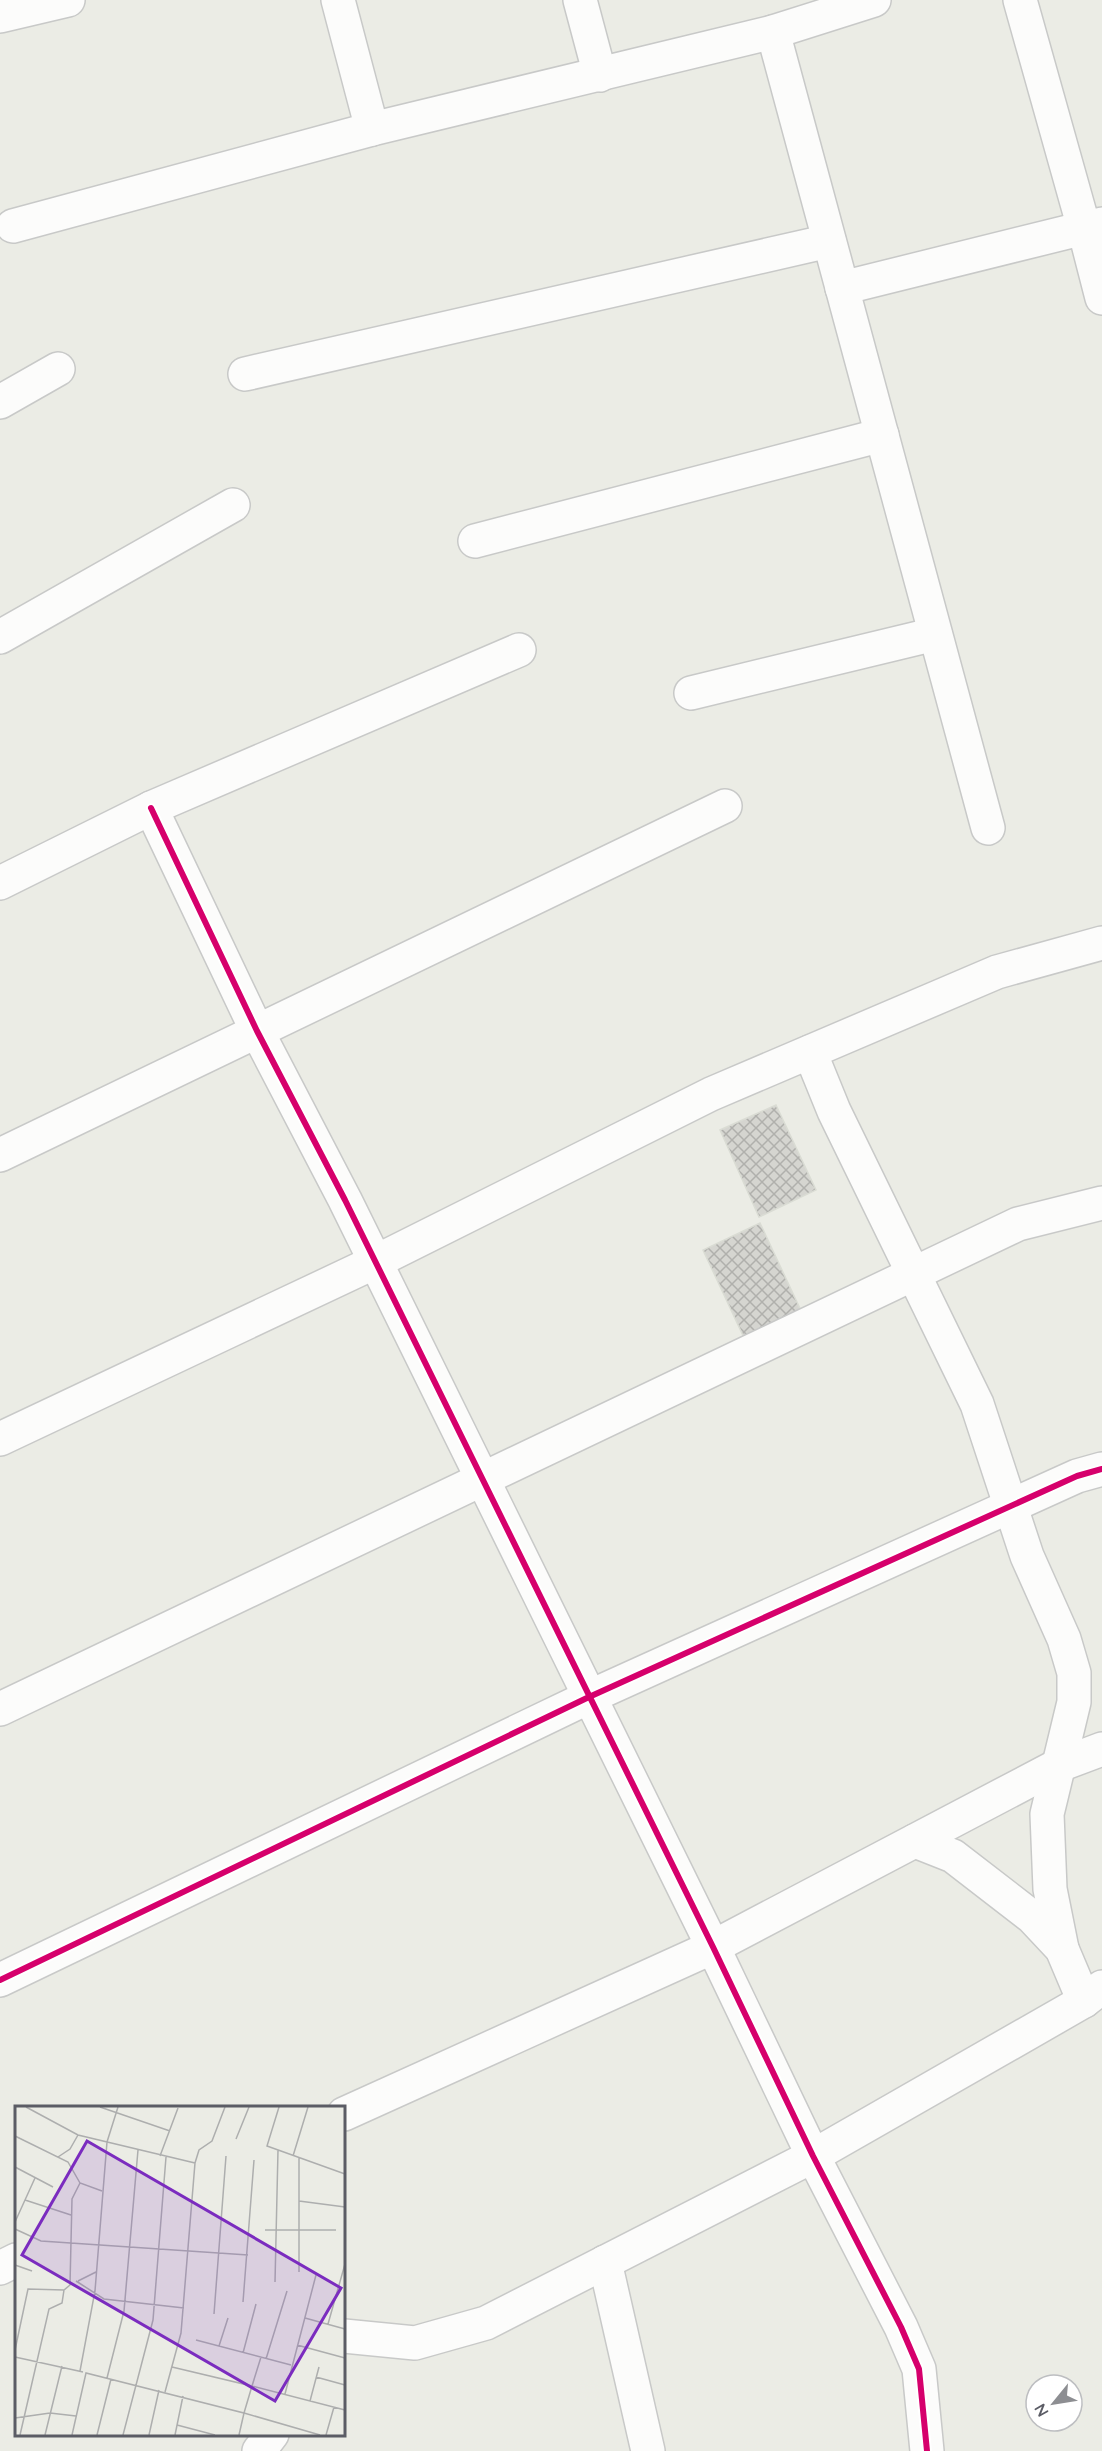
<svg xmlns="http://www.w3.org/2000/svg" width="1102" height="2451" viewBox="0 0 1102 2451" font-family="Quicksand,sans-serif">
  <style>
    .building { fill: url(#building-cross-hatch); stroke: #dadcd4; stroke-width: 1.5 }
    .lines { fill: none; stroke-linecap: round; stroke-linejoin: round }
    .minor-casing { stroke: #c8c9c8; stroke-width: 36 }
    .minor { stroke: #fcfcfb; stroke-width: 33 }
    .cycleway-casing { stroke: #fff; stroke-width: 10 }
    .cycleway { stroke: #d6006c; stroke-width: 6 }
    .inset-road { fill: none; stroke: #adaeae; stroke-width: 1.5 }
    .view { fill: #7b2cbf; fill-opacity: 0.15; stroke: #7b2cbf; stroke-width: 3 }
    .inset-edge { fill: none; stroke: #5b5c65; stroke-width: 3 }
  </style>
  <defs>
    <pattern id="building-cross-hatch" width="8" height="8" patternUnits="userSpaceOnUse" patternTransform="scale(1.5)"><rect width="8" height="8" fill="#d5d5d0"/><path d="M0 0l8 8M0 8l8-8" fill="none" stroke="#b0b0ac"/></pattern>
  </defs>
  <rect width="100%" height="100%" fill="#ebece5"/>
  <g class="building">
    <polygon points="776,1105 816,1190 759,1217 720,1130"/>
    <polygon points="760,1223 803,1315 746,1342 703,1250"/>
  </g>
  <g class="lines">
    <defs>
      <g id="minor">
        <polyline points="338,0 372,129"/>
        <polyline points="580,0 600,75"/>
        <polyline points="1020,0 1084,228 1102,224"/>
        <polyline points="0,16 68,0"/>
        <polyline points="773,32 988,828"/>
        <polyline points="13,226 372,129 773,32 874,0"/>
        <polyline points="842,288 1084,228 1102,298"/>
        <polyline points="245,374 829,241"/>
        <polyline points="0,402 58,369"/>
        <polyline points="475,541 882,435"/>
        <polyline points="0,637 233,505"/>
        <polyline points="691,693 935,634"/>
        <polyline points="151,808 257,1031 345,1200 713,1947 813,2156 901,2327 919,2369 927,2451"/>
        <polyline points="0,883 151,808 519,650"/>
        <polyline points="810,1052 834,1111 977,1404 1027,1556 1064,1639 1074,1673 1074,1702 1047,1814 1050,1889 1062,1949"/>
        <polyline points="0,1155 725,806"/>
        <polyline points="0,1439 375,1262 711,1094 997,972 1102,943"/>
        <polyline points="0,1709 1018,1224 1102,1203"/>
        <polyline points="915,1841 953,1856 1032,1917 1062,1949 1084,2001"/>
        <polyline points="0,1980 589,1697 1077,1476 1102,1469"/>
        <polyline points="344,2114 713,1947 1057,1766 1102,1749"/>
        <polyline points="605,2262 648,2451"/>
        <polyline points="0,2268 16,2260"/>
        <polyline points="344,2336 415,2343 486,2323 813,2156 1084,2001 1102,1987"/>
        <polyline points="259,2451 272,2434"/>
      </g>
    </defs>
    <use href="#minor" class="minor-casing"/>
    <use href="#minor" class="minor"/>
    <defs>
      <g id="cycleway">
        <polyline points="151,808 257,1031 345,1200 713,1947 813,2156 901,2327 919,2369 927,2451"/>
        <polyline points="0,1980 589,1697 1077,1476 1102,1469"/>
      </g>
    </defs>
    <use href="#cycleway" class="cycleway-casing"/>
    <use href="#cycleway" class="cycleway"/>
  </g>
  <g transform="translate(15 2106)">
    <rect width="330" height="330" fill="#ebece5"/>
    <path class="inset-road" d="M11 1 63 29 180 57M85 1 155 25M264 1 252 40 330 68M0 30 53 56 65 77 87 85M221 33 234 1M145 50 163 2M278 50 293 1M43 51 55 43 63 29M284 52V166M0 61 38 81M10 94 56 109M284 95 330 101M0 116 20 72M0 123 26 135 233 149M250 124H321M0 159 17 165M61 175 89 193 169 202M63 175 81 166M260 176 263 44M228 196 239 54M199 208 211 50M290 212 330 223M313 218 330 158M181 234 276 259M282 239 330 252M204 240 213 212M0 244 13 183 49 184 55 179 57 93 65 77M228 247 241 198M0 251 68 266M251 253 272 185M157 261 237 280 246 251M65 265 80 185 92 36 103 1M301 271 330 279M92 272 109 205 123 44M150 286 166 227 180 57 184 44 197 35 210 1M270 288 301 169M295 295 304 261M0 312 35 307 61 310M162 319 200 329M5 329 34 203 47 197 49 184M30 329 47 260M57 329 71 267 229 307 237 280 330 304M82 329 96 273M108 329 138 214 151 51M134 329 144 284M160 329 168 290M224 329 229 307 305 329M311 329 319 301"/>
    <path class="view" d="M72 35 326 182 260 295 7 149Z"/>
    <rect width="330" height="330" class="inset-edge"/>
  </g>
  <g transform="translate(1054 2403) rotate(240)"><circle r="28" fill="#ffffff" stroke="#bdbec1" stroke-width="1.5"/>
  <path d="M0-4.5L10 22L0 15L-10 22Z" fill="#8d8e92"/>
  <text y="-9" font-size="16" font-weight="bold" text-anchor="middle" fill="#5b5c65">N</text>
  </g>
</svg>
